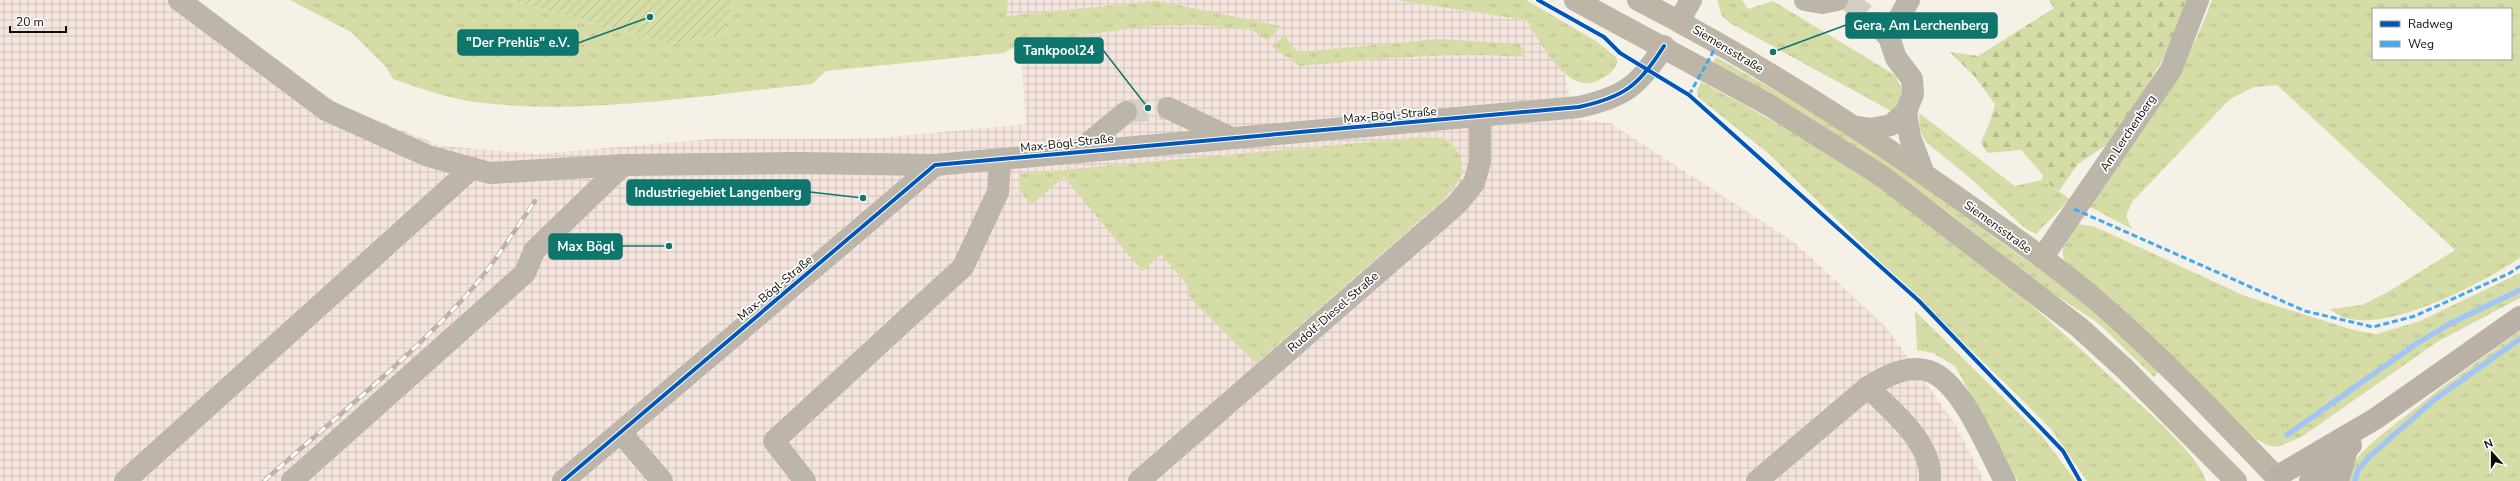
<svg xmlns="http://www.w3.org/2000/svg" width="2520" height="481" viewBox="0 0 2520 481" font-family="'Nunito Sans',sans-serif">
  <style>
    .industrial { fill: url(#industrial-grid) }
    .grass { fill: url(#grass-tufts); fill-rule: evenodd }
    .forest { fill: url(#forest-firs) }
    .garden { fill: url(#garden-furrows) }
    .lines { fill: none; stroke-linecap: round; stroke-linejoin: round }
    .stream { stroke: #a2c5f5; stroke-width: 5.5 }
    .minor-tunnel { stroke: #d4cfc5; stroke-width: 22; stroke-dasharray: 22 11; stroke-linecap: butt }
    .minor { stroke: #bcb5aa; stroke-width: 22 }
    .major { stroke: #bdb5a6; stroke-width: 22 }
    .highway { stroke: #bab1a6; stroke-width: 22 }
    .rail-casing { stroke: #bab4ab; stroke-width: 4.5 }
    .rail { stroke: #fff; stroke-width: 3; stroke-dasharray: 9; stroke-linecap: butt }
    .quiet { stroke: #3fa9f5; stroke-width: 3; stroke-dasharray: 6 3; stroke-linecap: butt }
    .cycleway-casing { stroke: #fff; stroke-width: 6 }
    .cycleway { stroke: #0057b8; stroke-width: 4 }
    .labels { text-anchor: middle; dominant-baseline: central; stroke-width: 3.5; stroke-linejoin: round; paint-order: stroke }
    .street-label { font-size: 12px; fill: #100d07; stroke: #fff }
    .leader { fill: none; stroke: #0f766e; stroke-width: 1.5 }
    .callout-dot { fill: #0f766e; stroke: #fff; stroke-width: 1.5 }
    .callout { fill: #0f766e; stroke: #0f766e; stroke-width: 1.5 }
    .callout-label { font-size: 13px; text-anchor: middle; font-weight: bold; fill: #fff }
  </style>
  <defs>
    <pattern id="industrial-grid" width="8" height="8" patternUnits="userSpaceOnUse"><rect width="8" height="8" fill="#f5e5de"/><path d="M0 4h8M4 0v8" fill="none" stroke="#d1c3bd"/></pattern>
    <pattern id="grass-tufts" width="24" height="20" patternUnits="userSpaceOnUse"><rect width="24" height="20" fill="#d6dca6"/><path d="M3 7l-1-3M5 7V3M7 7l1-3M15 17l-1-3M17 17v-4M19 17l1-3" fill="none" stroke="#b7bc8d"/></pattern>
    <pattern id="forest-firs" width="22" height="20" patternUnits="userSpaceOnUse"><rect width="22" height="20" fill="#d6dca6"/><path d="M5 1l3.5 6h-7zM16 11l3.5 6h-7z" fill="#b7bc8d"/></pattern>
    <pattern id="garden-furrows" width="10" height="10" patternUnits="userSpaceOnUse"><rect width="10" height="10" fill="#d6dca6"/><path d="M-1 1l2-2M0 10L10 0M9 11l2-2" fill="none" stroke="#b7bc8d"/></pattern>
  </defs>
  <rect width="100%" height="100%" fill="#f6f1e7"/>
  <polygon class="industrial" points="0,0 197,0 339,105 442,146 537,154 712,139 879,138 1026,124 1020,45 1007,16 1008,0 1391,0 1526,20 1565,75 1574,119 1610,123 1794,242 1887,328 1955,424 1984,481 0,481"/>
  <g class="grass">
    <path d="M290 0H509L671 44 725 33 733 0H1008L1007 16 1157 1 1280 26 1268 41 1252 30 1200 25 1150 26 1020 44 1004 53 826 71 812 84C704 95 592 115 483 103 453 100 422 89 393 79L386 67 351 32Z"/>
    <path d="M1394 0H1526L1596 41 1615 56 1618 61C1614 71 1609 75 1599 80 1566 97 1541 41 1526 20Z"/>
    <polygon points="1717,0 1742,0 1748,9 1773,1 1895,75 1902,90 1898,106 1893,112 1730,23 1722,16"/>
    <path d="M2212 0H2520V258C2484 282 2368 346 2330 309L2362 305 2388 292 2455 250 2277 85 2254 87 2230 99 2132 202 2126 216 2132 229 2088 206C2132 141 2186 75 2212 0ZM2373 9H2511V59H2373Z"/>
    <path d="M1284 35 1298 52 1439 39 1520 44 1526 57C1450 51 1376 59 1300 66L1272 47Z"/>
    <polygon points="1716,57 1799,104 1864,145 1935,195 2069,291 2159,371 2154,377 2098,323 2042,286 1948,212 1881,163 1713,63"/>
    <path d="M1701 82C1778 122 1854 167 1924 218 1998 273 2067 335 2134 399 2153 416 2200 458 2206 481H2087L2050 428 2014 392 1769 154 1698 97 1697 91Z"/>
    <polygon points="1919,113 2015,186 2042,180 2070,199 2036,234 2026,229 1970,178 1926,142 1920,130"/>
    <path d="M1423 137C1429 138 1436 137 1442 138 1456 143 1466 161 1461 176 1458 184 1448 194 1442 201L1256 363 1191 299 1186 283 1161 255 1142 271 1064 177 1031 205C1022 194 1017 188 1019 174Z"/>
    <path d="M2079 224 2095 227 2113 235 2245 296 2357 331 2377 334 2420 321 2520 273V298L2437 342 2303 436 2278 447 2267 445 2256 439 2158 341 2110 297 2064 260C2059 245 2068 234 2079 224Z"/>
    <polygon points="1915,311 2042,436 2076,481 2018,481 1955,366 1933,353 1917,350"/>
    <polygon points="2520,331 2520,481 2346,481 2351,467 2361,453 2381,435 2441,388"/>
  </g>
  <polygon class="forest" points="2049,0 2186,0 2171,45 2139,99 2108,144 2078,164 2059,191 2042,180 2043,175 2021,150 1987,153 1981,142 1990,122 1995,104 1975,77 1950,52 1978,56 2054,8"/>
  <polygon class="garden" points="509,0 733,0 725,33 671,44"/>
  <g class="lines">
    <g class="stream">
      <polyline points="2287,435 2416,344 2451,323 2520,290"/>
      <polyline points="2355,481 2358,470 2370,456 2434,400 2520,339"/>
    </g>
    <g class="minor-tunnel">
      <polyline points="1848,0 1874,23"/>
      <polyline points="1126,112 1168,108"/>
    </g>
    <g class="minor">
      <polyline points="179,0 326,110 428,156 490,173 623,165 797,163 935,165"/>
      <polyline points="1805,0 1822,3 1837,0"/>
      <polyline points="1679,21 1691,0"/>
      <polyline points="1874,23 1889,37"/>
      <polyline points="1168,108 1231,138"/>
      <polyline points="1906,112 1910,137 1924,174"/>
      <polyline points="1856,127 1871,129 1891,125 1906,112 1913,94 1912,79 1896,58 1889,37 1909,0"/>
      <polyline points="1079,151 1126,112"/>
      <polyline points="2042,258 2171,70 2198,0"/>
      <path d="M1868 387C1892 412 1933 442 1930 481"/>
      <polyline points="621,433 662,481"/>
      <polyline points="125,481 472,168"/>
      <polyline points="292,481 525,273 534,251 623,165"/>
      <path d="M563 481 935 165 1579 107C1624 97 1639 86 1664 46"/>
      <polyline points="805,481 774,441 963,267 998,192 1000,159"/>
      <polyline points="1139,481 1457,204 1474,183 1480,162 1480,117"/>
      <path d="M1757 481 1868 387C1886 376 1908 364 1929 371 1962 382 1989 452 2005 481"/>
    </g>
    <g class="major">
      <polyline points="1575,0 1769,105 1882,176 2080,328 2125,369 2236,481"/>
      <path d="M1638 0C1753 59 1863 130 1968 205 2009 234 2051 262 2089 294 2157 352 2219 417 2280 481"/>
    </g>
    <g class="highway">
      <polyline points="2276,477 2375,419 2520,317"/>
      <polyline points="2310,481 2351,445"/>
      <polyline points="2338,481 2347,450"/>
    </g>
    <defs>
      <path id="rail" d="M264 481C331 421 402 365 463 299 491 269 512 234 535 201"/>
    </defs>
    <use href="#rail" class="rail-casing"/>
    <use href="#rail" class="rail"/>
    <g class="quiet">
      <polyline points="1689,95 1718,43"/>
      <polyline points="2074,209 2305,311 2373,327 2415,316 2510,273 2520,266"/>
    </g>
    <defs>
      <g id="cycleway">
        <polyline points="1538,0 1604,37 1620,53 1689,95 1919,301 2063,451 2080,481"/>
        <path d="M563 481 935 165 1579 107C1624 97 1639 86 1664 46"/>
      </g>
    </defs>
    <use href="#cycleway" class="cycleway-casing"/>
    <use href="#cycleway" class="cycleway"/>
  </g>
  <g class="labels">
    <g class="street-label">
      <text transform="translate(1728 49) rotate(31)">Siemensstraße</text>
      <text transform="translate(1390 115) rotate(-5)">Max-Bögl-Straße</text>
      <text transform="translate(2128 133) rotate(-56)">Am Lerchenberg</text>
      <text transform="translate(1067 143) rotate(-6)">Max-Bögl-Straße</text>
      <text transform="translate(1998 227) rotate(36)">Siemensstraße</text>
      <text transform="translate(775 288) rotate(-40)">Max-Bögl-Straße</text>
      <text transform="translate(1333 312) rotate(-41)">Rudolf-Diesel-Straße</text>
    </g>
  </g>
  <path class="leader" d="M1773 52L1846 25M650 17L578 43M1148 108L1103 50M863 198L810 192M669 246L622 246"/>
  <g class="callout-dot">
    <circle cx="1773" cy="52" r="4"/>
    <circle cx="650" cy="17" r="4"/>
    <circle cx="1148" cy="108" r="4"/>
    <circle cx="863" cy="198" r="4"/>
    <circle cx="669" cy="246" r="4"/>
  </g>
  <g class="callout">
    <rect x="1846" y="13" width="151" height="25" rx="4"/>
    <rect x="458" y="30" width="120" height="25" rx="4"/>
    <rect x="1015" y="38" width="88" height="25" rx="4"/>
    <rect x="627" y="180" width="183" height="25" rx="4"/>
    <rect x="549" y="234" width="73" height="25" rx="4"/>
  </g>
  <g class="callout-label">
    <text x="1921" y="30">Gera, Am Lerchenberg</text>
    <text x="518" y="47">"Der Prehlis" e.V.</text>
    <text x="1059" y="55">Tankpool24</text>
    <text x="718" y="197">Industriegebiet Langenberg</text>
    <text x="586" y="251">Max Bögl</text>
  </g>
  <rect x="2372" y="8" width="140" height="52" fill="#ffffff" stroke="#9f9e9c"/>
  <rect x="2380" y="21" width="20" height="6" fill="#0057b8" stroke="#9f9e9c"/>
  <text x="2408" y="28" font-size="12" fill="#100d07">Radweg</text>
  <rect x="2380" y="41" width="20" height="6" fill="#3fa9f5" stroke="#9f9e9c"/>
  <text x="2408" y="48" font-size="12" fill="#100d07">Weg</text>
  <g transform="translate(2492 453) rotate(339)" stroke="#ffffff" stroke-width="3" paint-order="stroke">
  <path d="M0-3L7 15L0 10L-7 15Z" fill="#100d07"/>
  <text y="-6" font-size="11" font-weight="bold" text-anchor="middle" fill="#100d07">N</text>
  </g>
  <path d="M10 26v6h56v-6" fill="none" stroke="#100d07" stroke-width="2"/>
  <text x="16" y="26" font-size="12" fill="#100d07" stroke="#ffffff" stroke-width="3" paint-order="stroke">20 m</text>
</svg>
